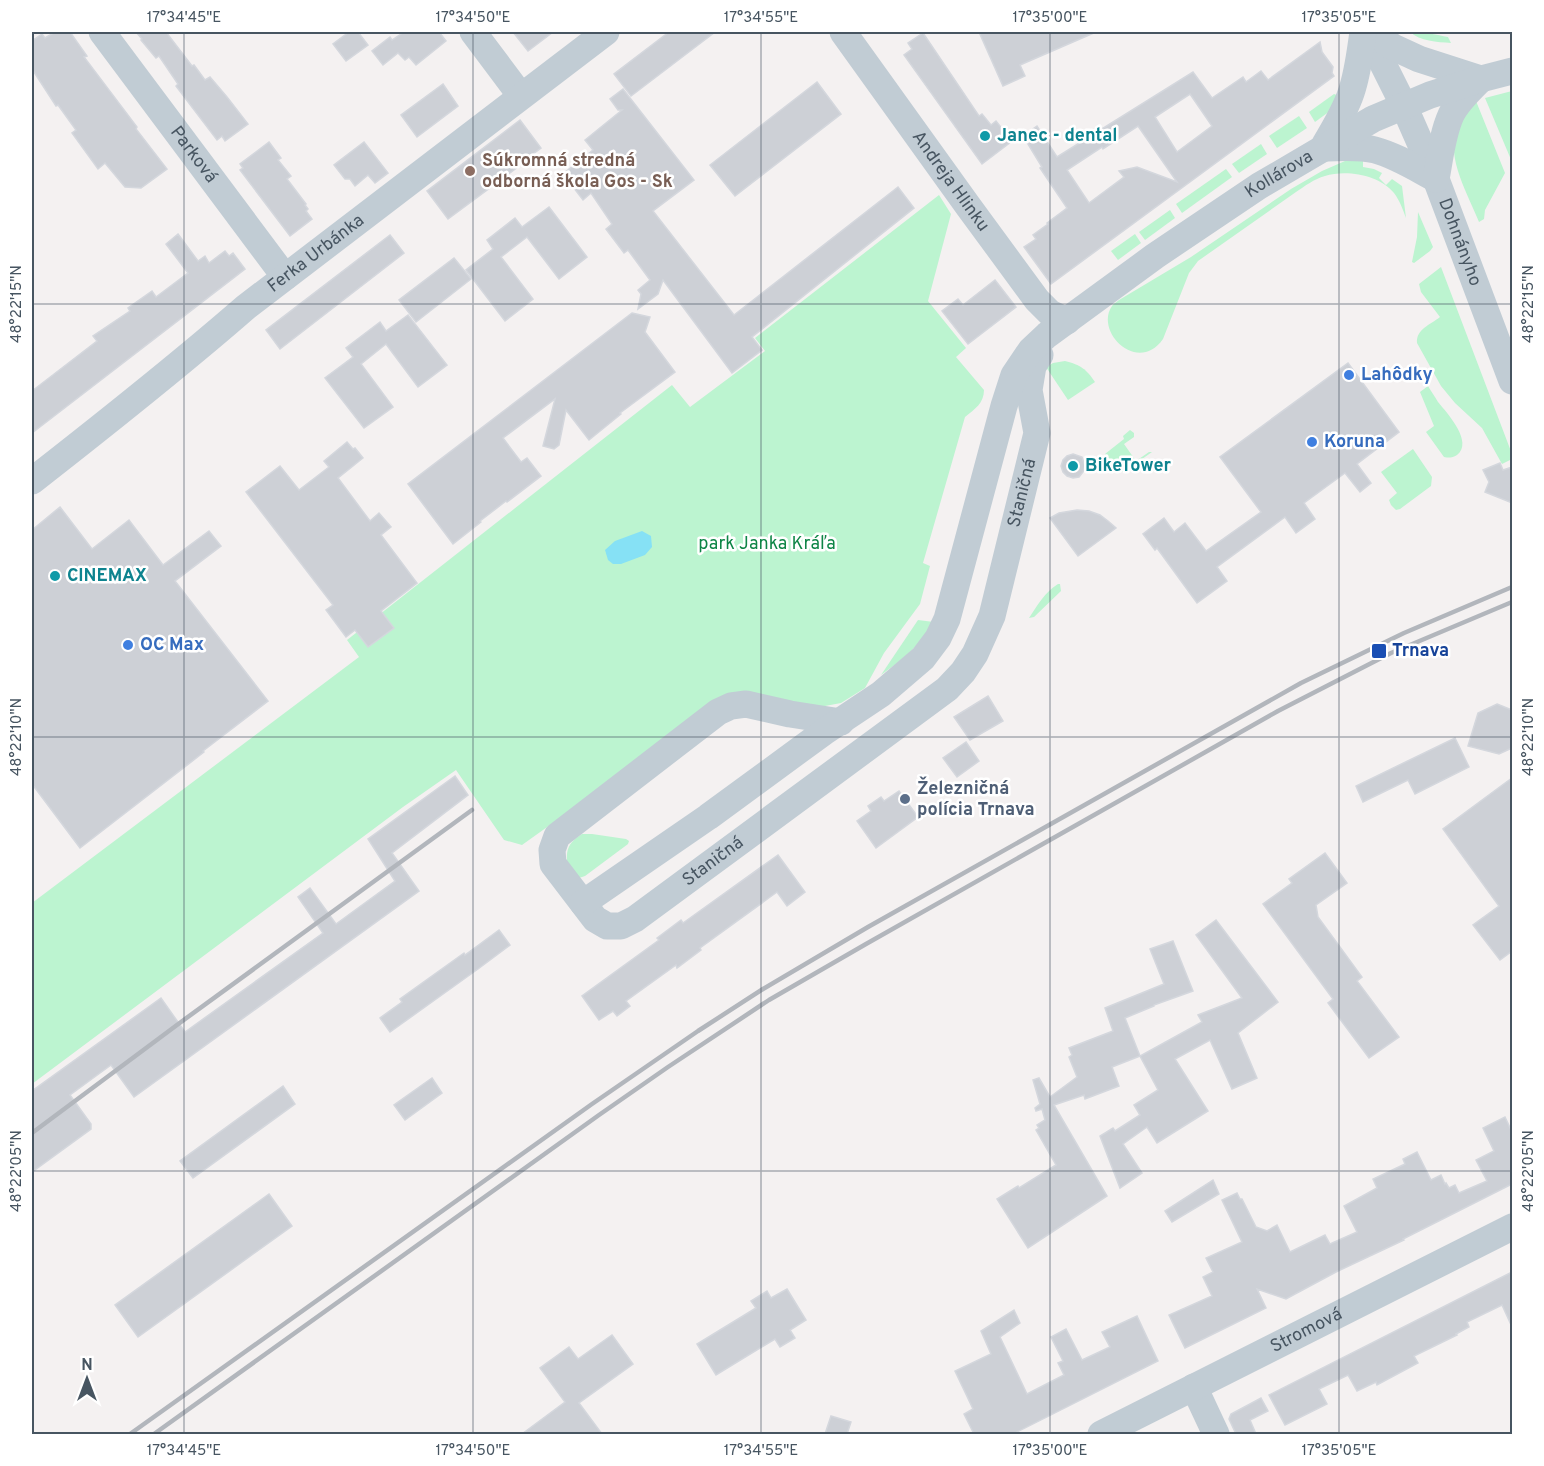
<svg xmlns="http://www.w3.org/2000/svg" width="1544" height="1466" viewBox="0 0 1544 1466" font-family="Overpass,sans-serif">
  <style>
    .green { fill: #bcf4d0 }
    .water { fill: #86e1f5 }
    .building { fill: #cdd0d6; stroke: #d4d7dd; stroke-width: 1.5; fill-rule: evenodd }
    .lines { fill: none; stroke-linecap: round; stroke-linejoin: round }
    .minor { stroke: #c1ccd4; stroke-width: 27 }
    .rail { stroke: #b2b6bc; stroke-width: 4.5 }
    .ticks { fill: none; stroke: #475561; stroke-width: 1.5; stroke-opacity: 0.45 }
    .culture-dot { fill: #0f9aa8; stroke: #fff; stroke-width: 2 }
    .education-dot { fill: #8d6e63; stroke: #fff; stroke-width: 2 }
    .shop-dot { fill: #3f7fe0; stroke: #fff; stroke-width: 2 }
    .transit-dot { fill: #1a4fb4; stroke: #fff; stroke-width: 2 }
    .service-dot { fill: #5c6f8a; stroke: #fff; stroke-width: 2 }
    .labels { text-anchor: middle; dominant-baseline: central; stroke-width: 5; stroke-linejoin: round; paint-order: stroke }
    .culture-label { font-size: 18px; font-weight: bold; fill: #0d838f; stroke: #fff; text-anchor: start }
    .street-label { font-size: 18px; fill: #475561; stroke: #fff }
    .education-label { font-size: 18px; font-weight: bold; fill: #785e54; stroke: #fff; text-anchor: start }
    .shop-label { font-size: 18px; font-weight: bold; fill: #366cbe; stroke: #fff; text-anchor: start }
    .park-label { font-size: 18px; fill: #0e8546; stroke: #fff }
    .transit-label { font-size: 18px; font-weight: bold; fill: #164399; stroke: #fff; text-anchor: start }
    .service-label { font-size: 18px; font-weight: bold; fill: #4e5e75; stroke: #fff; text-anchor: start }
    .neatline { fill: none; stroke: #475561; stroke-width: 2 }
    .ticks-label { font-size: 15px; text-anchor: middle; fill: #475561 }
  </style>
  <rect width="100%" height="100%" fill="#f4f1f1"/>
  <g class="green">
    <path d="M1410 32C1423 31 1435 35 1448 37L1451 43C1437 42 1420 41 1410 32Z"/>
    <polygon points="1512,91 1512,162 1485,98"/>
    <polygon points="1334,94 1339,96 1330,111 1315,122 1309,112"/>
    <path d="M1476 101 1505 173 1485 210 1484 219 1479 222C1469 196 1445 157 1457 129 1461 119 1470 110 1476 101Z"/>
    <polygon points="1299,116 1307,128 1277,148 1269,136"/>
    <polygon points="1261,144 1267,154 1239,173 1232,164"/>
    <path d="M1363 158V167L1374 169 1382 173 1379 178 1386 185 1392 179 1402 186 1406 218C1403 210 1400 201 1394 193 1380 175 1346 169 1325 176 1314 179 1305 186 1296 192L1198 261 1189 273 1163 339C1138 375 1094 332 1112 306 1114 303 1117 302 1119 300L1191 257 1291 189 1322 171 1345 161Z"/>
    <polygon points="1226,169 1232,177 1182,213 1176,204"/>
    <path d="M939 195 951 214 928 301 966 348 956 357 984 390C984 403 975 409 965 417L923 563 930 566 920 604 884 653 865 688 841 703 809 709 718 705 522 845 504 840 456 770 403 807 32 1084V903L359 657 347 640 672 385 690 407 765 351 755 338Z"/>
    <polygon points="1170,210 1175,218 1145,240 1139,232"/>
    <polygon points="1418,212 1433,247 1430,251 1414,263 1412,262 1417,237"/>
    <polygon points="1135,234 1141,243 1118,260 1111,251"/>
    <path d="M1441 267 1512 454V459L1502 464 1482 428 1455 403 1441 386 1417 343C1416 329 1430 325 1440 317L1421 292 1419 284Z"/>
    <path d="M1065 361C1081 365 1086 369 1095 382L1068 400 1046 367 1053 363Z"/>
    <path d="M1428 386C1431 391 1435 397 1438 402 1447 413 1474 442 1457 455 1452 458 1449 458 1444 457L1426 432 1434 426 1420 392Z"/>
    <polygon points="1130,430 1134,433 1134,437 1124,444 1136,461 1149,452 1152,452 1125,471 1123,472 1118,471 1105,454 1124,439 1123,436"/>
    <polygon points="1413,449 1432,477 1431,486 1400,509 1396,510 1391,505 1389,500 1397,493 1381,472"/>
    <path d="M1058 584H1060L1061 591 1034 617 1029 618C1037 606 1045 592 1058 584Z"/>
    <path d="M918 620 934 622C921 645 902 660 881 675Z"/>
    <path d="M582 834H592L626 839 629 841 628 844 585 876 579 878 568 869C565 852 567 843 582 834Z"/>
  </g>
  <polygon class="water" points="642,531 651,536 652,547 645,555 621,564 613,564 608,560 605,550 615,541"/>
  <g class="building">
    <polygon points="55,32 70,32 87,56 84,57 137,127 136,129 167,169 141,188 125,187 105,163 98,169 72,133 76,130 58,105 56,106 32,69 32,41 42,34 45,38"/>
    <polygon points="136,32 166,32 192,66 194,65 205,80 210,77 227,97 248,124 225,141 222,136 217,140 176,86 178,84 159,56 156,58 141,40 142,39"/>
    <polygon points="349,32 358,32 368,45 346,61 333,44"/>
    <polygon points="404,32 439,32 446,41 416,65 409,57 405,60 398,53 383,65 372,51 390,37 392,40"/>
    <polygon points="513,32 553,32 528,51"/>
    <polygon points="669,32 715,32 631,96 614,74"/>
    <polygon points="979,32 1096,32 1020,65 1025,76 1003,86"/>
    <polygon points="923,33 979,116 982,114 991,125 996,121 1012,141 982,164 904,55 912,49 908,43"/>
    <path d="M1320 42 1322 52 1333 67 1332 73 1334 76 1051 284 1024 247 1036 239 1033 235 1048 224 1047 223 1067 208 1040 168 1042 167 1023 136 1037 126 1057 157 1193 72 1212 98 1243 77 1246 82 1261 71 1268 80ZM1190 94 1212 126 1177 152 1155 117ZM1138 126 1177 182 1137 167 1119 171 1124 177 1089 203 1067 170 1102 147 1103 149Z"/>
    <polygon points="817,82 841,114 735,196 710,165"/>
    <polygon points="443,84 458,106 417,137 401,115"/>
    <polygon points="623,89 694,180 653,211 734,315 898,187 914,208 752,337 762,350 732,373 663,280 658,294 638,309 641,294 638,290 650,280 628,250 624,253 606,229 612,224 591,193 583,200 563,174 593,150 585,140 622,110 618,110 610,99"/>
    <polygon points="520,120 541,148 517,166 518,167 448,219 427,191"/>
    <polygon points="269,142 281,158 278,160 291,176 287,179 306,204 305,205 308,209 306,211 312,219 290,236 240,170 243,168 240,164"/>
    <polygon points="364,142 388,173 375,183 368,175 355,186 350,179 345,179 334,165"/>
    <polygon points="549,207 587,257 559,279 527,237 501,257 533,299 505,321 466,270 493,249 487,240 515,218 522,227"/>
    <polygon points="178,234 198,261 205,256 209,263 225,251 229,256 233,253 245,269 32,433 32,391 97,341 93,336 130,311 128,308 152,291 156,297 188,273 166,244"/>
    <polygon points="390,235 404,253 280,349 266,330"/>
    <polygon points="454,258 471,279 416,322 399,300"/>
    <polygon points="995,280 1016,307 968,344 942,311 958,299 963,305"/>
    <polygon points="632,313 650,317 645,332 675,372 620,413 621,414 589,440 566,410 559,445 554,449 543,446 555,399 503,438 521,462 527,458 541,476 507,502 506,501 480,521 481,522 453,544 408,484"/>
    <polygon points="408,315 447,365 418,387 386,344 361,364 393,407 364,428 325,378 353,357 346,348 380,322 386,331"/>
    <polygon points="1348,363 1399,432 1357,464 1371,483 1360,492 1345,473 1304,503 1315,519 1296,533 1285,517 1217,567 1227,581 1197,603 1157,548 1155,550 1143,534 1164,518 1174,532 1185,523 1206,551 1261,512 1220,457"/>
    <polygon points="347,442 353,449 355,448 363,458 338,478 370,521 379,513 391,527 381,535 417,583 381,611 394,628 368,647 355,630 346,637 326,610 333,605 246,492 280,466 299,490 329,467 324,461"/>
    <polygon points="1073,454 1082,457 1085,466 1083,472 1079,477 1073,478 1067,476 1063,472 1061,466 1063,460 1067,456"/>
    <polygon points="1500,463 1503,470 1512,467 1512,503 1485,492 1489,482 1483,470"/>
    <polygon points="60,507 92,549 129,520 163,565 209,531 221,546 175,581 268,701 203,751 204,752 80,848 32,784 32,530"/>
    <polygon points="1077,510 1089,511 1100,515 1108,521 1116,528 1078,556 1050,518 1059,513"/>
    <polygon points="988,696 1003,721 970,740 954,717"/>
    <polygon points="1497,704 1512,710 1512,748 1499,754 1468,746 1478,713"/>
    <polygon points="1455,738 1469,767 1415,794 1408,780 1363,802 1356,786"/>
    <polygon points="966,742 979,761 957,777 943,758"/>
    <polygon points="455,776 468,795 392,853 419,891 134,1097 111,1065 70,1095 91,1124 91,1129 32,1172 32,1091 161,998 185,1032 323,933 298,897 310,888 336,924 395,881 368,839"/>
    <polygon points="1512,778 1512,951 1500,960 1473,925 1499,906 1443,829"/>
    <polygon points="899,791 918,817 876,848 857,821 871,811 868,806 881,797 884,801"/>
    <polygon points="1325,853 1347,883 1316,905 1318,917 1362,977 1357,981 1399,1037 1369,1058 1328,1003 1333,999 1263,904 1292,883 1289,879"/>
    <polygon points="778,855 805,892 787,906 777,892 700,948 701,950 677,968 676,965 626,1001 630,1006 617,1016 613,1011 599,1020 582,996 659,940 657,938 681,920 683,923"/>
    <polygon points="1216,920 1278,1002 1238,1033 1257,1078 1232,1089 1210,1040 1175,1059 1208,1111 1157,1143 1147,1127 1123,1144 1142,1173 1120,1188 1100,1136 1113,1128 1115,1131 1140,1115 1134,1105 1158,1090 1140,1056 1202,1022 1198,1015 1242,998 1196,935"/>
    <polygon points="499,930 510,945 478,969 390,1032 380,1018 402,1002 400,999 464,953 465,955"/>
    <polygon points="1173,941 1193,991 1154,1005 1154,1006 1125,1018 1140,1056 1112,1067 1119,1086 1085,1099 1084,1095 1054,1105 1107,1196 1028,1248 997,1199 1018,1186 1019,1188 1056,1165 1036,1130 1039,1128 1037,1125 1045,1120 1042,1109 1036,1111 1035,1108 1040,1104 1033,1080 1039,1078 1050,1097 1077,1077 1069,1057 1072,1055 1069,1048 1113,1031 1105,1008 1164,984 1150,949"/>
    <polygon points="432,1078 442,1093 405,1120 394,1105"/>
    <polygon points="283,1086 295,1104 193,1178 180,1161"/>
    <polygon points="1505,1117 1512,1132 1512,1184 1403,1239 1404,1240 1336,1272 1286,1299 1257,1289 1266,1308 1185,1348 1169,1315 1212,1296 1203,1277 1213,1272 1206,1258 1242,1242 1222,1200 1237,1193 1240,1199 1242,1199 1256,1227 1267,1231 1277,1225 1290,1252 1325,1235 1330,1244 1357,1232 1344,1206 1377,1188 1373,1179 1405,1164 1403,1159 1417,1152 1431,1180 1441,1175 1445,1184 1446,1183 1449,1188 1455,1185 1459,1193 1487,1181 1476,1160 1494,1151 1483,1128"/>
    <polygon points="1213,1180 1219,1194 1172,1222 1165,1211"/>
    <polygon points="269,1194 292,1226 138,1337 115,1305"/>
    <polygon points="1512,1272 1512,1327 1502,1305 1467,1322 1469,1327 1456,1334 1457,1335 1414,1356 1418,1363 1377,1385 1376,1382 1357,1391 1348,1375 1319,1389 1327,1404 1285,1425 1269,1395"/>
    <polygon points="787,1289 806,1320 790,1330 795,1338 780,1347 775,1339 716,1375 697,1344 756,1308 751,1301 767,1291 771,1298"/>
    <polygon points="1014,1310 1020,1323 1000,1337 1027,1394 1064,1375 1058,1363 1063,1361 1051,1337 1066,1329 1082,1360 1110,1347 1102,1332 1137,1316 1158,1361 1013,1434 974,1434 964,1414 973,1409 955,1371 991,1354 981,1331"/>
    <polygon points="612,1335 633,1364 579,1403 602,1434 522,1434 565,1402 540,1368 569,1347 578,1359"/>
    <polygon points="1261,1398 1268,1411 1250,1420 1256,1434 1236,1434 1229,1419 1231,1414"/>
    <polygon points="831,1416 851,1422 847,1434 825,1434"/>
  </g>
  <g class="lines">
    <g class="minor">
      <path id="s1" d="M102 32 285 277"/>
      <polyline points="473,32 521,96"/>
      <path id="s2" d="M843 32 968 206 1037 300 1050 313 1067 321"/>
      <path id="s3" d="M1367 32 1404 106 1436 179 1512 381"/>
      <polyline points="1372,32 1393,47 1419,59 1481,79"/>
      <path d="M1325 144C1335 127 1345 111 1351 93 1358 73 1360 52 1363 32"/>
      <path d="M1323 148C1340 148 1359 146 1375 150 1397 156 1417 169 1436 179"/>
      <path d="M1436 179C1440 159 1442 135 1451 115 1457 102 1470 90 1480 80"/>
      <path id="s4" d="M32 481C105 424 176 368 246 307L606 32"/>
      <path id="s5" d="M841 722 790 714 746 704 731 706 718 712 557 836 552 850 553 864 595 919 607 926H621L635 919 947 689 963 672 975 654 992 616 1037 433 1029 390 1033 366 1040 355"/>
      <path id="s6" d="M583 903 708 817 824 732 881 694 923 658 938 638 947 619 1004 406 1014 375 1031 350 1047 335 1155 256 1259 186 1373 119 1430 95 1481 79 1512 71"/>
      <polyline points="1194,1387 1216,1434"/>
      <path id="s7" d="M1101 1434 1512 1227"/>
    </g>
    <g class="rail">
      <polyline points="32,1133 181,1022 472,810"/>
      <polyline points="130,1434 592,1104 698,1031 763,989 868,927 1301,683 1404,633 1512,587"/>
      <polyline points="154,1434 599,1115 668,1067 769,1000 866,944 1278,711 1391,653 1512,602"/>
    </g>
  </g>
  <path class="ticks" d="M184 32V1434M473 32V1434M761 32V1434M1050 32V1434M1339 32V1434M32 304H1512M32 737H1512M32 1171H1512"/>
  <g class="culture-dot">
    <circle cx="985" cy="136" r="6"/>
    <circle cx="1073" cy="466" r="6"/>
    <circle cx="55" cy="576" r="6"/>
  </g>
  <circle class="education-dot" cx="470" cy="171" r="6"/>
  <g class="shop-dot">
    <circle cx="1349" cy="375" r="6"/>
    <circle cx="1312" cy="442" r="6"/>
    <circle cx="128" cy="645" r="6"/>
  </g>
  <rect class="transit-dot" x="1371" y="643" width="16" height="16" rx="3"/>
  <circle class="service-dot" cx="905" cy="799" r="6"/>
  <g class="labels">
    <g class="culture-label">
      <text x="997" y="136">Janec - dental</text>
      <text x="1085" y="466">BikeTower</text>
      <text x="67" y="576">CINEMAX</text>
    </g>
    <g class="street-label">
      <text stroke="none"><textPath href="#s1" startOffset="153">Parková</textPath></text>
      <text stroke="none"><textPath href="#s6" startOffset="1053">Kollárova</textPath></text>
      <text stroke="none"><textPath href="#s2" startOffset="184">Andreja Hlinku</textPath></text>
      <text stroke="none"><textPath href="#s3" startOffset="230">Dohnányho</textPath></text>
      <text stroke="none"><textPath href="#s4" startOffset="364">Ferka Urbánka</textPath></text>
      <text stroke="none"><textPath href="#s5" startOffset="1072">Staničná</textPath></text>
      <text stroke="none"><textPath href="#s5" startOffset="568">Staničná</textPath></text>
      <text stroke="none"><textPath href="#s7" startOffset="230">Stromová</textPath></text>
    </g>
    <g class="education-label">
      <text x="482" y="161">Súkromná stredná<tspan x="482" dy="21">odborná škola Gos - Sk</tspan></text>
    </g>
    <g class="shop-label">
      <text x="1361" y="375">Lahôdky</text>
      <text x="1324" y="442">Koruna</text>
      <text x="140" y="645">OC Max</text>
    </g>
    <g class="park-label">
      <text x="767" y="544">park Janka Kráľa</text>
    </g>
    <g class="transit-label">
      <text x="1392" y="651">Trnava</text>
    </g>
    <g class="service-label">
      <text x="917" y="789">Železničná<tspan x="917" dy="21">polícia Trnava</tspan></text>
    </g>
  </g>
  <rect width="1544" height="1466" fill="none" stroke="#ffffff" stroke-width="66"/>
  <g transform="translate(87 1379)" stroke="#ffffff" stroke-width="4.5" paint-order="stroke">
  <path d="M0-4.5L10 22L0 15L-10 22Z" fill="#475561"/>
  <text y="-9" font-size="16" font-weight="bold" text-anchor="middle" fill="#475561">N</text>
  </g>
  <rect x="33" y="33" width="1478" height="1400" class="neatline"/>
  <g class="ticks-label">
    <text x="184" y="22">17°34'45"E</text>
    <text x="473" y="22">17°34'50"E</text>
    <text x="761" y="22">17°34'55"E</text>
    <text x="1050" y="22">17°35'00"E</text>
    <text x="1339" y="22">17°35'05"E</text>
    <text transform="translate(16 304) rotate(-90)" y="5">48°22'15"N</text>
    <text transform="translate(1528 304) rotate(-90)" y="5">48°22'15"N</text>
    <text transform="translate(16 737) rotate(-90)" y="5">48°22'10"N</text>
    <text transform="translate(1528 737) rotate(-90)" y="5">48°22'10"N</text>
    <text transform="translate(16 1171) rotate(-90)" y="5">48°22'05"N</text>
    <text transform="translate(1528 1171) rotate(-90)" y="5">48°22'05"N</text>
    <text x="184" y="1455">17°34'45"E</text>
    <text x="473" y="1455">17°34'50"E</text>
    <text x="761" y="1455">17°34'55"E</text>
    <text x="1050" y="1455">17°35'00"E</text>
    <text x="1339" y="1455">17°35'05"E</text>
  </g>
</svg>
